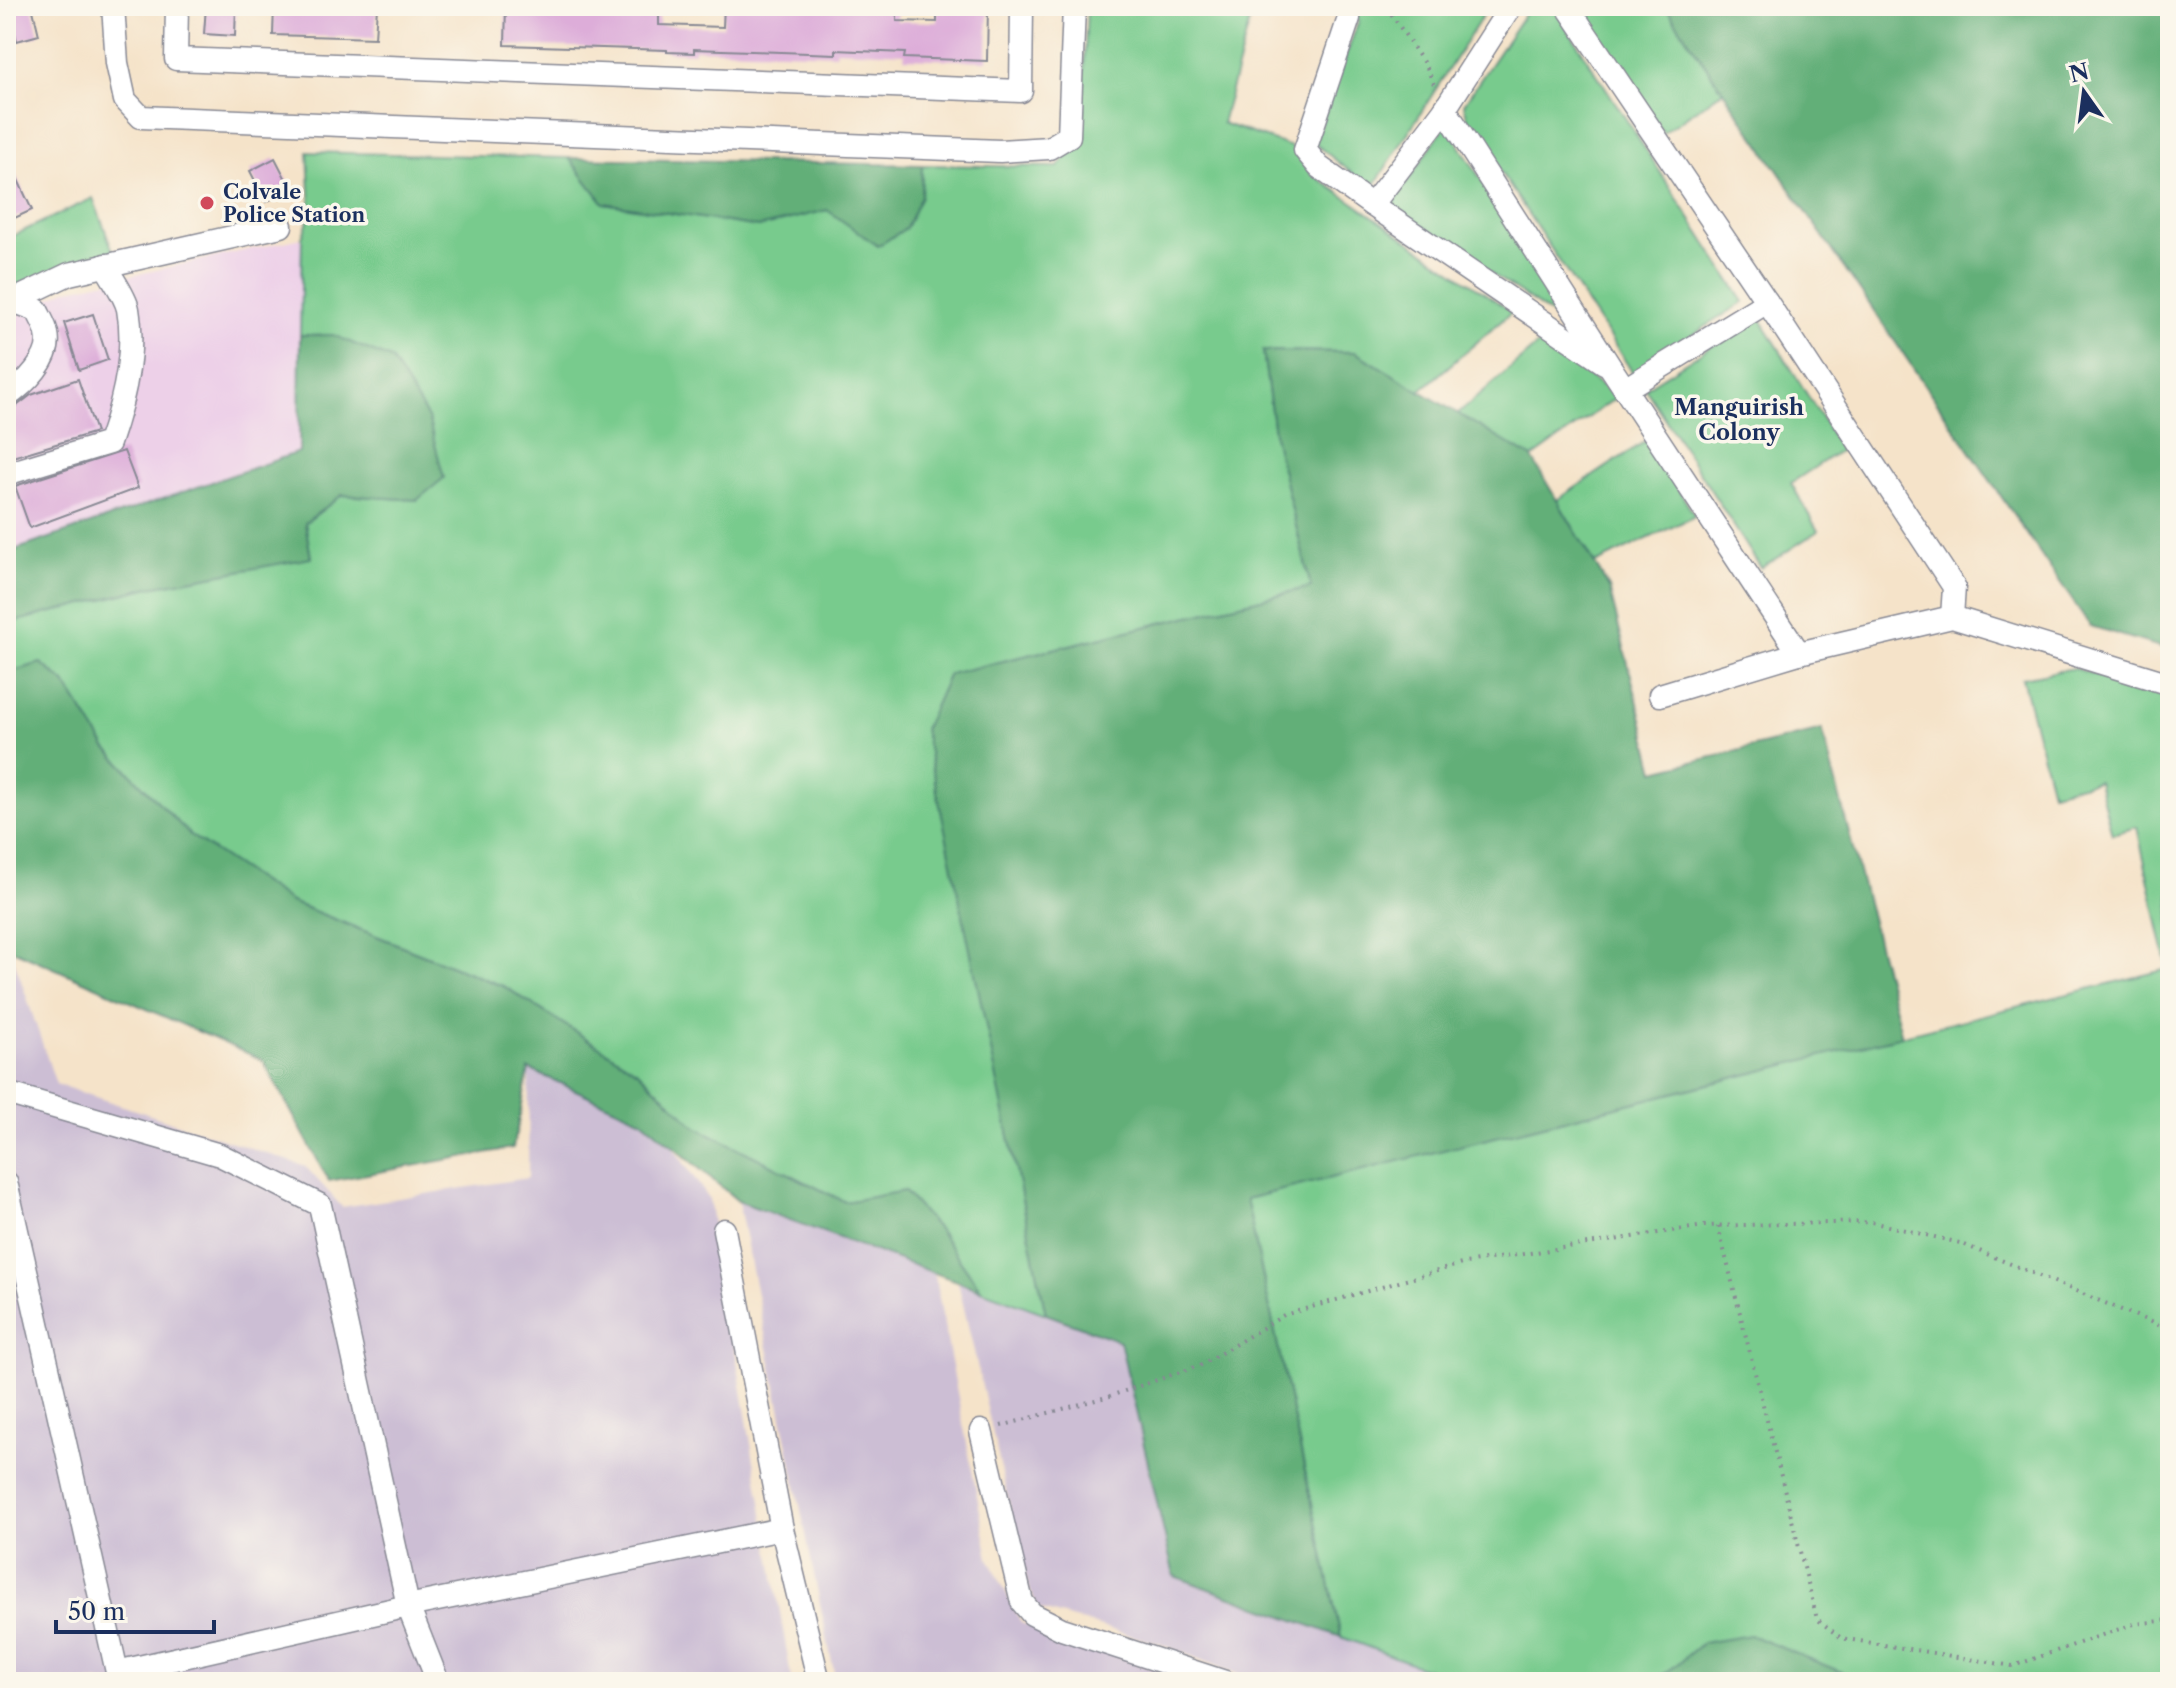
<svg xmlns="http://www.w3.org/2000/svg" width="2176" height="1688" viewBox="0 0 2176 1688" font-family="'Libre Caslon Text',serif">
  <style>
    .built { fill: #edd0e8 }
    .industrial { fill: #ccbed4 }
    .green { fill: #78cb8d; stroke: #4a7d76; stroke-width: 2 }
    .forest { fill: #62af78; stroke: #3e6f6b; stroke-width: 2 }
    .building { fill: #ddadd9 }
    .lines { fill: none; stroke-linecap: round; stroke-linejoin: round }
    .minor-casing { stroke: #888994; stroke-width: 25 }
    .path { stroke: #888994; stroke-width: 4; stroke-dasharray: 2 6; stroke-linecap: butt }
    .minor { stroke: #fff; stroke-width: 22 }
    .poi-dot { fill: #d1495b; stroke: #fbf7ec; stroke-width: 3 }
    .labels { text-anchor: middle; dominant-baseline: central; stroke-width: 7; stroke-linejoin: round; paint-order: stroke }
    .poi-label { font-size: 20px; font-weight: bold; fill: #1b2f5e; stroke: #fbf7ec; text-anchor: start }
    .neighbourhood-label { font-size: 22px; font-weight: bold; fill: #1b2f5e; stroke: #fbf7ec }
  </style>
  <rect width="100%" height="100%" fill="#fbf7ec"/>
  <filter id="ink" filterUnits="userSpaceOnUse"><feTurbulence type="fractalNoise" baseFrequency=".0125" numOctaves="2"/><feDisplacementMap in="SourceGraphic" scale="16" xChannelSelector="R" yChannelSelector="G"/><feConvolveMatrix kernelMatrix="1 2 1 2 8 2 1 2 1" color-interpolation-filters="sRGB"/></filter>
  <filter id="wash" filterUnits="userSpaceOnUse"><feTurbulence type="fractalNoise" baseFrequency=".006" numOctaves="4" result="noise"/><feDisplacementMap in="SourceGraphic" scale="32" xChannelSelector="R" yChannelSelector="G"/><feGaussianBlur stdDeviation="1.8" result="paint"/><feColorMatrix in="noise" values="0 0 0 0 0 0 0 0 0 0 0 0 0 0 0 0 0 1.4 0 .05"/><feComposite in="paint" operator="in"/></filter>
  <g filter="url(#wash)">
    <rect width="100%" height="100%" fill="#f5e3c9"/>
    <polygon class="built" points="302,238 299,452 6,553 6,321 66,290"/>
    <g class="industrial">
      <polygon points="6,936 56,1084 305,1166 342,1207 528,1178 529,1070 651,1116 709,1199 792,1682 6,1682"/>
      <polygon points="738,1201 934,1273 989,1558 1021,1623 1191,1682 836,1682"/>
      <polygon points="958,1282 1120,1341 1174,1576 1462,1682 1258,1682 1161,1644 1039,1609 1028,1586"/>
    </g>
    <g class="green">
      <polygon points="1087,6 1214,6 1218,10 1233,6 1254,6 1222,123 1292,147 1312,174 1512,312 1420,391 1355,352 1263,351 1275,440 1311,587 949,674 925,729 1046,1314 981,1290 938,1229 904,1191 845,1202 696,1127 639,1072 505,987 291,902 190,835 106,748 65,683 41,663 6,673 6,624 150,587 311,557 305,523 342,495 417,500 333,335 300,335 302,238 311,212 308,152 569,158 604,203 759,227 827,210 921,196 922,165 1058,167 1081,139"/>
      <polygon points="1307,6 1489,6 1372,189 1314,143 1359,20"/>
      <polygon points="1530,6 1553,6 1744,302 1633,373 1469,124 1464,104"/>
      <polygon points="1580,6 1665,6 1723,91 1663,133"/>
      <polygon points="1446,124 1578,333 1392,205"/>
      <polygon points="93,198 113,251 6,289 6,239"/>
      <polygon points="1759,316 1841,450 1791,483 1818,531 1761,568 1645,388"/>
      <polygon points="1542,341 1617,397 1532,458 1457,414"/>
      <polygon points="1647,440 1695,516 1595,564 1557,500"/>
      <polygon points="2074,668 2170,698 2170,1682 2143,1682 2131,1678 2124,1682 1858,1682 1739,1644 1643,1682 1462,1682 1341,1637 1246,1199 2168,969 2137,827 2112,834 2098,781 2052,792 2022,678"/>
    </g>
    <g class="forest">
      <polygon points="1665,6 2170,6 2170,650 2090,626"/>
      <polygon points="569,158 922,165 921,196 906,228 878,246 827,210 759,227 604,203"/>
      <polygon points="300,335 333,335 391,359 428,418 444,478 417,500 342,495 305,523 311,558 150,587 6,624 6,553 299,452"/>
      <polygon points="1263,351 1355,352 1532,458 1609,588 1655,771 1822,730 1902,1036 1246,1199 1341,1637 1174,1576 1120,1341 1046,1314 924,729 949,674 1311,587 1275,440"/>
      <polygon points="41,663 65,683 106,748 190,835 291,902 505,987 639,1072 696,1127 845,1202 904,1191 938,1229 981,1290 738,1201 642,1120 529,1069 513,1148 329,1181 263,1060 6,947 6,673"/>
      <polygon points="1750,1635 1854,1677 1917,1682 1656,1682 1702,1643"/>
    </g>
    <g id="blocks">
      <g class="building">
        <polygon points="8,6 32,6 39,35 17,41"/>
        <polygon points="206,6 236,6 235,36 204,34"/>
        <polygon points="274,6 377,6 375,38 273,35"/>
        <polygon points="506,6 585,7 585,11 659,14 659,25 723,27 724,6 897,6 897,21 937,22 937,6 988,6 987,61 904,58 905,53 836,50 836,54 694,49 694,53 667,52 667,50 505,45"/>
        <polygon points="6,154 32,210 6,222"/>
        <polygon points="275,158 291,189 266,202 250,171"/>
        <polygon points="93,314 108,360 79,370 64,323"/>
        <polygon points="78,379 96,432 6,459 6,411 14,408 31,395"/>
        <polygon points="124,451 138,488 30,528 15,486"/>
      </g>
    </g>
  </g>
  <g filter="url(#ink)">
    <use href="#blocks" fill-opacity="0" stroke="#888994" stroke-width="2"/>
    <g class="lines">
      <defs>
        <g id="minor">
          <polyline points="113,6 117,63 125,100 141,117 1000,151 1049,148 1069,136 1074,6"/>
          <polyline points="177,6 176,59 1021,91 1022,6"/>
          <polyline points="1567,6 1767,302 1954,587 1952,617"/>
          <polyline points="1349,18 1305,150 1319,167 1372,205 1604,363"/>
          <polyline points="1445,109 1611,368 1799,653 1952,617 2170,684"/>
          <polyline points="1372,205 1445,109 1511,6"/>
          <polyline points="6,304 69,274 281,226"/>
          <polyline points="1625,389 1767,302"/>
          <path d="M6 397C24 385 53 358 47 334 46 326 40 317 37 310L12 301"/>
          <path d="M6 474 109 443C123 403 136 352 128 309 125 295 112 279 105 265"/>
          <polyline points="1660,695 1799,653"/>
          <polyline points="6,1093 220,1155 320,1205 408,1606 438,1682"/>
          <polyline points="6,1182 117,1672 408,1606 782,1529"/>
          <polyline points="724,1230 782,1529 819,1682"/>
          <polyline points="981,1431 1022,1602 1032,1614 1062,1629 1225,1682"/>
        </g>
      </defs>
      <use href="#minor" class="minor-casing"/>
      <g class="path">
        <polyline points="1391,6 1392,15 1427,68 1435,87"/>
        <polyline points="1718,1226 1817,1619 1841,1638 2013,1666 2134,1624 2170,1620"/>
        <polyline points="1001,1426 1110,1396 1201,1365 1284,1315 1465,1263 1704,1226 1871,1222 1960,1243 2170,1330"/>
      </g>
      <use href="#minor" class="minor"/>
    </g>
  </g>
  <circle class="poi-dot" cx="207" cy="203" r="8"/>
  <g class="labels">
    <g class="poi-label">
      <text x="223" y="192">Colvale<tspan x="223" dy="23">Police Station</tspan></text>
    </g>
    <g class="neighbourhood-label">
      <text x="1739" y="407">Manguirish<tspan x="1739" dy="25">Colony</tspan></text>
    </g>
  </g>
  <rect width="2176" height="1688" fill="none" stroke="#fbf7ec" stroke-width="32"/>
  <g transform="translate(2084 92) rotate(346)" stroke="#fbf7ec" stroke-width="6" paint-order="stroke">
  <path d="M0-6L14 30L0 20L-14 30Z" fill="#1b2f5e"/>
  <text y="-12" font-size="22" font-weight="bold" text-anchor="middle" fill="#1b2f5e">N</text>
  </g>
  <path d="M56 1620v12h158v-12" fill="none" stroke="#1b2f5e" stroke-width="4"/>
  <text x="68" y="1620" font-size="24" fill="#1b2f5e" stroke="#fbf7ec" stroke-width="6" paint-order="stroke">50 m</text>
</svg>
